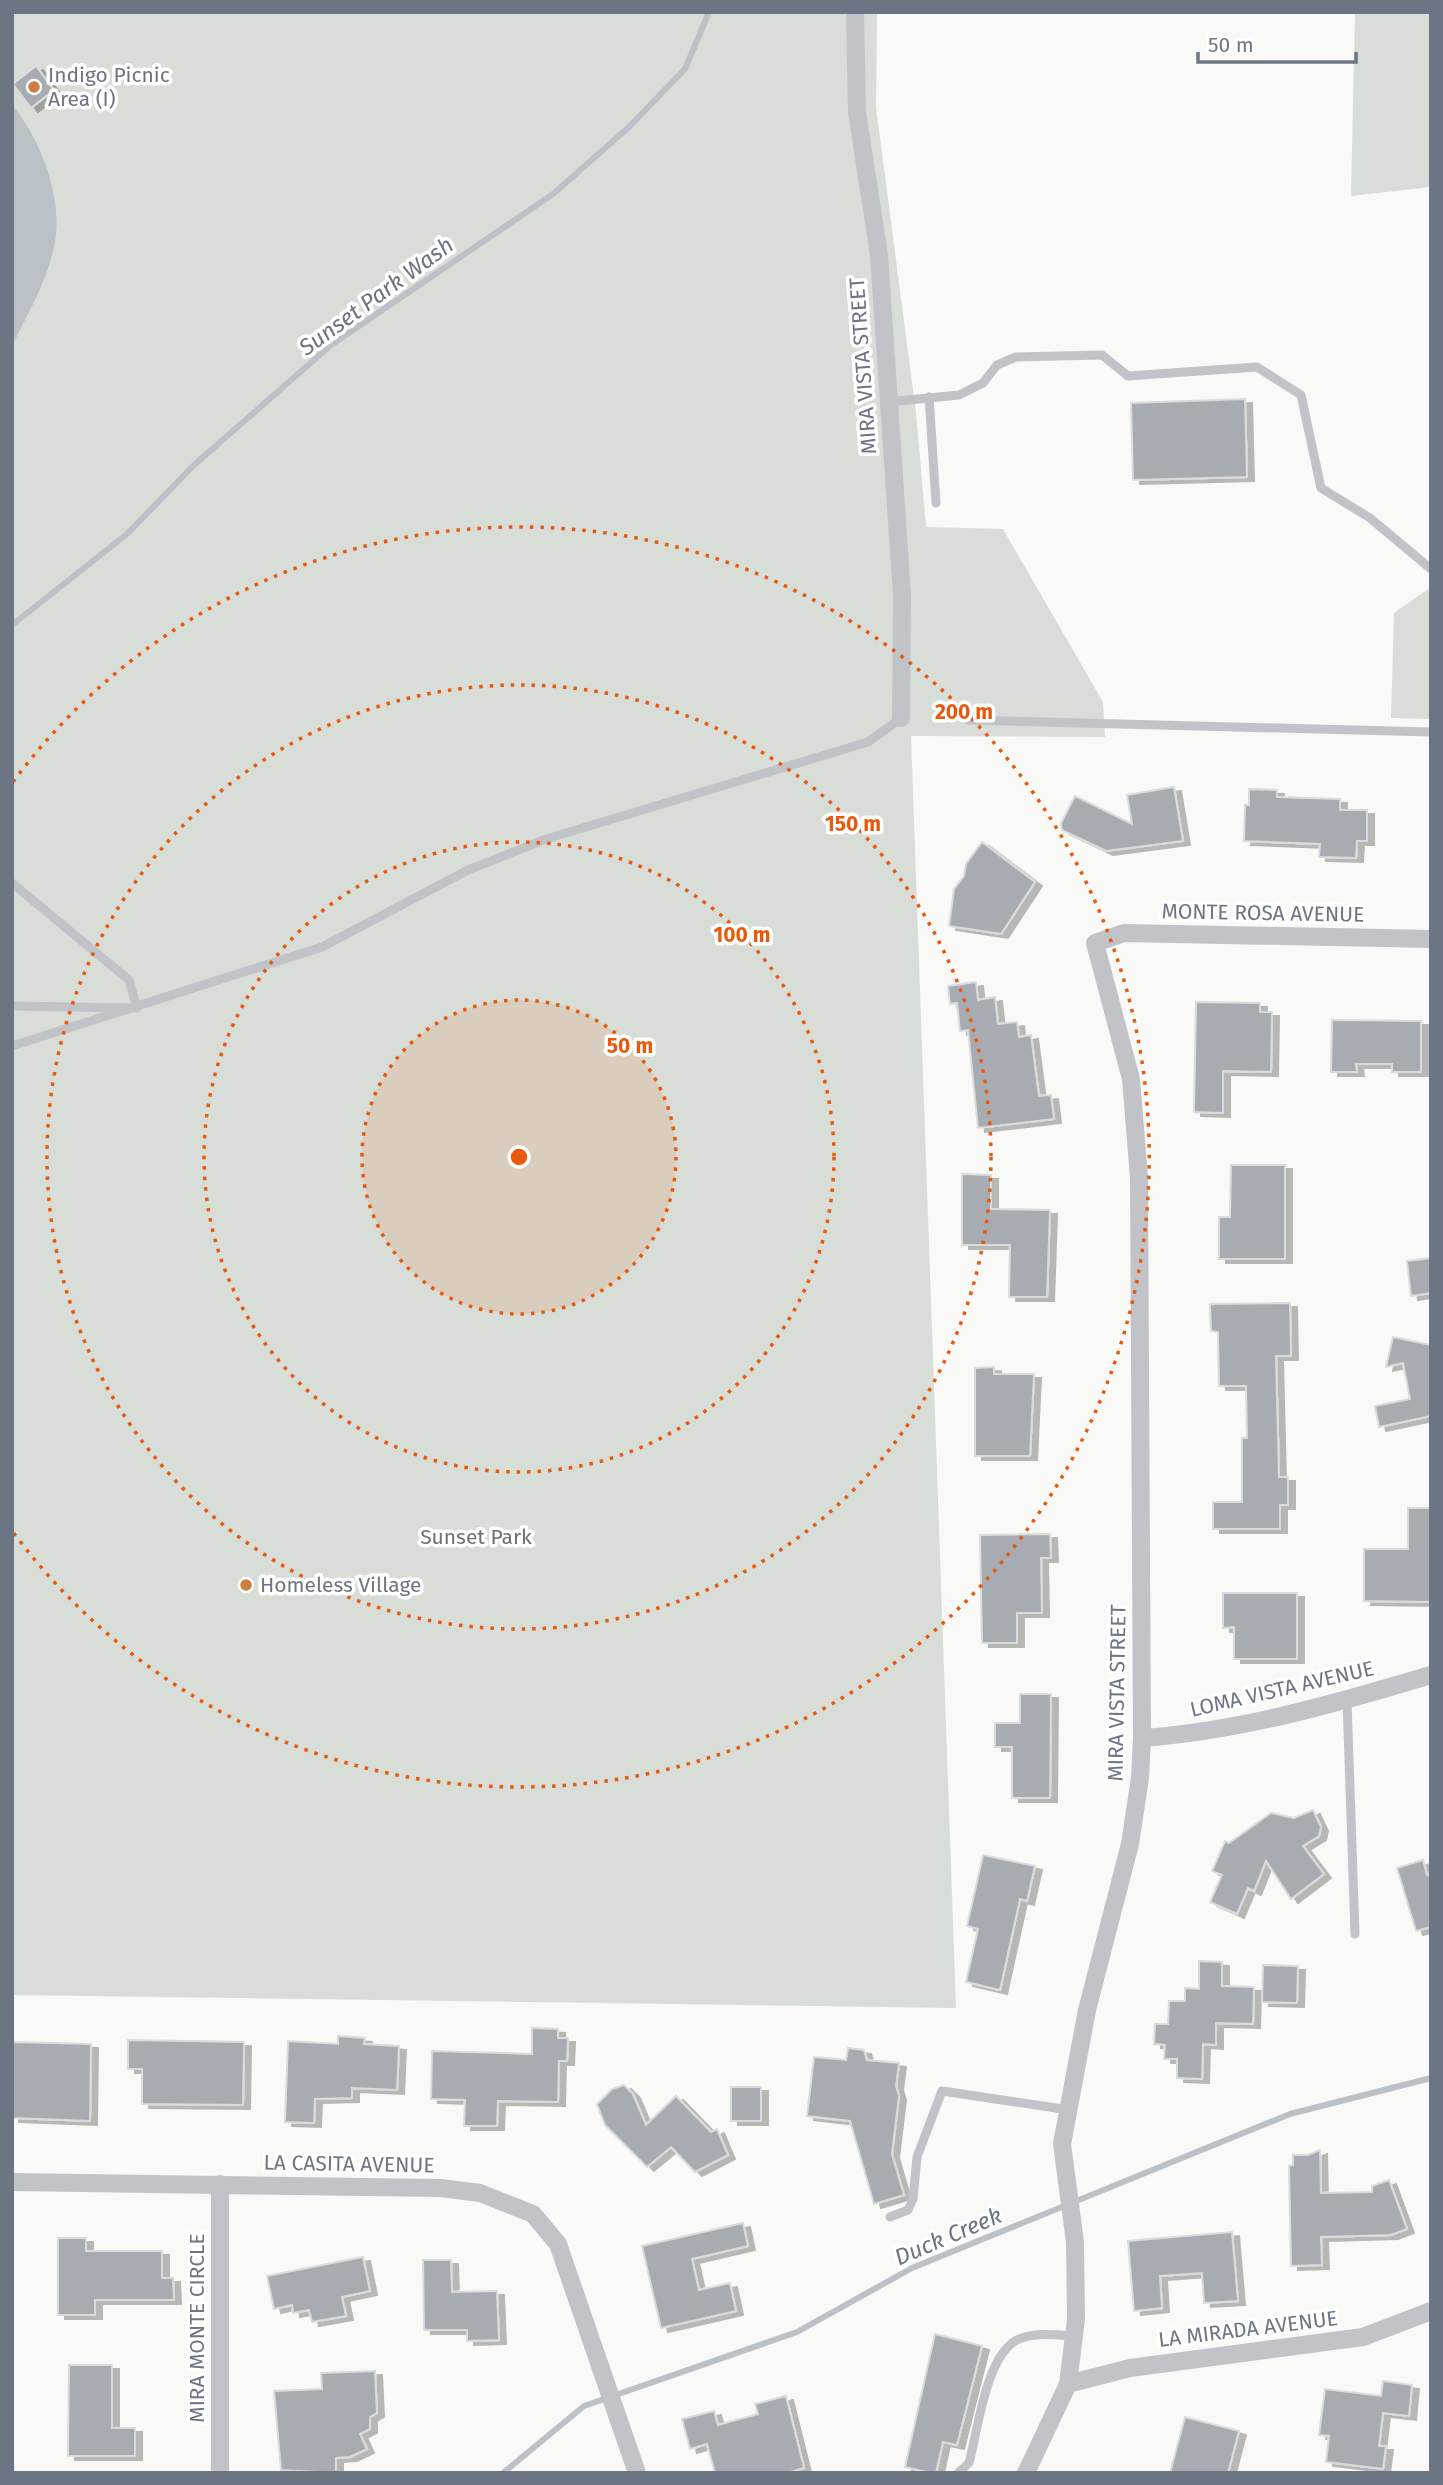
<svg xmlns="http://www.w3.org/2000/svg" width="1443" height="2485" viewBox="0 0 1443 2485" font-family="'Fira Sans',sans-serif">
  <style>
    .green { fill: #d8ddd7 }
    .water { fill: #bac1c7 }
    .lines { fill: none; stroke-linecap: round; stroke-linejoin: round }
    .stream { stroke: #bac1c7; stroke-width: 6 }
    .building { fill: #a7acb3; stroke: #dbdbd9; stroke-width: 2; filter: url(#shadow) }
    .service { stroke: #c1c3c8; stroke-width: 9 }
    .minor { stroke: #c1c3c8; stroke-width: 18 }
    .ring { fill: none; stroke: #e8590c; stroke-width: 3.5; stroke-dasharray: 3.5 7 }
    .poi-dot { fill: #ce7d42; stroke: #fff; stroke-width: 2.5 }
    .labels { text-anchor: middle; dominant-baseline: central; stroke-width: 7; stroke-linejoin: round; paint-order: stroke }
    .poi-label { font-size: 21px; fill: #6c7584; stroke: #fff; text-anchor: start }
    .street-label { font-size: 21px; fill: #6c7584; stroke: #fff }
    .park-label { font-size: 21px; fill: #676; stroke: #fff }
    .water-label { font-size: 23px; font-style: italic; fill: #68747f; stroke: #fff }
    .centre { fill: #e8590c; stroke: #fff; stroke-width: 3.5 }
    .ring-label { font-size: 21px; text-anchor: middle; font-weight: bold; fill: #e8590c; stroke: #fff; stroke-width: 7; stroke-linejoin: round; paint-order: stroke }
  </style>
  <defs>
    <filter id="shadow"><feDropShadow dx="7" dy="4" stdDeviation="0" flood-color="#0004"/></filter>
  </defs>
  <rect width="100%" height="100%" fill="#f9f9f7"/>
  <g class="green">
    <polygon points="12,12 877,12 876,107 916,413 926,527 1003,529 1103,702 1105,737 911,736 956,2008 12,1995"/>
    <polygon points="1355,12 1431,12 1431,187 1351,196"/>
    <polygon points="1431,587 1431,719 1391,718 1394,613"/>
  </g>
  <path class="water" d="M12 105C40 138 63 197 55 241 49 278 28 313 12 346Z"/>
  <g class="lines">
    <g class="stream">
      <polyline points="12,625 127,534 194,465 331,345 553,194 629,127 685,69 709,12"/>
      <polyline points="503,2473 584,2406 797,2332 912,2268 1290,2114 1431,2078"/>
    </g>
  </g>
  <g class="building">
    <polygon points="36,66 54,90 31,108 13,84"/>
    <polygon points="1245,399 1247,477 1133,480 1131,403"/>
    <polygon points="1174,787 1183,841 1106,851 1062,830 1061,823 1075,796 1132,824 1127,795"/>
    <polygon points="1249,789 1277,790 1277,797 1340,799 1340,810 1367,810 1367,841 1357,841 1356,858 1319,857 1320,844 1244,841 1245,805 1249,805"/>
    <polygon points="982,842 1035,882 1001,934 949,926 954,889 964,876 966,864"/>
    <polygon points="976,982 978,1000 995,997 998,1024 1017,1022 1019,1037 1031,1035 1039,1096 1051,1095 1054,1119 978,1128 968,1030 960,1031 957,1003 950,1004 948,986"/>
    <polygon points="1196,1002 1260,1003 1260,1012 1272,1012 1271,1072 1223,1071 1223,1113 1194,1112"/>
    <polygon points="1332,1020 1421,1021 1421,1072 1392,1072 1392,1064 1356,1064 1357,1072 1331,1072"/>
    <polygon points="1231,1165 1285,1165 1285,1259 1219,1259 1219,1217 1230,1217"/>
    <polygon points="962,1174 991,1175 991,1209 1050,1210 1047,1297 1009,1297 1010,1245 962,1245"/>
    <polygon points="1431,1258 1431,1293 1411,1296 1407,1261"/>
    <polygon points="1290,1303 1291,1356 1276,1356 1279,1477 1288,1477 1288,1505 1280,1505 1280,1529 1213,1529 1213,1502 1242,1502 1242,1438 1247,1438 1246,1386 1219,1386 1218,1332 1211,1331 1210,1304"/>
    <polygon points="1393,1337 1431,1345 1431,1416 1379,1427 1375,1406 1410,1399 1403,1363 1386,1367"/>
    <polygon points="994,1367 994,1374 1034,1374 1030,1456 975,1456 975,1368"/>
    <polygon points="1408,1508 1430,1508 1431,1602 1364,1601 1364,1549 1408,1549"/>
    <polygon points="1050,1534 1051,1558 1041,1558 1042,1613 1017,1613 1017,1643 982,1643 980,1535"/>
    <polygon points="1223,1593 1297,1593 1297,1659 1234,1659 1234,1627 1223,1628"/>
    <polygon points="1020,1694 1051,1694 1050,1798 1012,1798 1012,1747 995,1747 995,1723 1020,1723"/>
    <polygon points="1313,1810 1321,1827 1319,1836 1303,1846 1324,1874 1291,1899 1266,1861 1254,1891 1248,1888 1237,1914 1210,1902 1222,1875 1212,1871 1225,1841 1229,1843 1271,1813 1294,1818"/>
    <polygon points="983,1855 1035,1866 1027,1901 1020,1899 1000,1990 966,1982 978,1929 967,1926"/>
    <polygon points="1423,1860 1427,1875 1431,1874 1431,1927 1416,1931 1397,1868"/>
    <polygon points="1199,1961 1222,1962 1222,1986 1254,1987 1253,2024 1216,2023 1216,2045 1203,2044 1202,2079 1177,2078 1177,2059 1164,2059 1165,2045 1154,2044 1155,2024 1168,2024 1169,2001 1185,2001 1185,1988 1199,1989"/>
    <polygon points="1263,1965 1298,1966 1297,2003 1262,2002"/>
    <polygon points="532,2028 558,2029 558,2038 568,2038 567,2061 559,2061 558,2102 498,2101 497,2126 464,2126 465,2100 431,2099 432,2051 532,2054"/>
    <polygon points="338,2036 365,2038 364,2044 399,2046 397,2090 352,2088 352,2098 315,2099 314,2123 285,2122 288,2041 338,2044"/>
    <polygon points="128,2040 244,2042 243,2105 142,2104 142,2069 128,2069"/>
    <polygon points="12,2042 91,2044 90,2121 12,2118"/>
    <polygon points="848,2048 864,2050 867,2060 899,2063 896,2086 899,2096 892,2154 904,2195 874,2204 850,2121 807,2116 814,2057 846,2060"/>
    <polygon points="624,2085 633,2094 646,2125 676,2096 711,2132 717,2129 728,2155 695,2172 671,2147 647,2167 605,2125 597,2104 612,2089"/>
    <rect x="731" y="2087" width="30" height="34"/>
    <polygon points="1320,2150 1321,2193 1372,2192 1372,2186 1389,2180 1407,2229 1391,2235 1321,2237 1322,2265 1291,2266 1289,2166 1293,2165 1293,2155 1308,2155"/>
    <polygon points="743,2223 748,2246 692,2259 699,2290 730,2283 736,2311 661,2328 642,2246"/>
    <polygon points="1232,2232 1238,2301 1204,2303 1202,2273 1160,2276 1162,2308 1134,2311 1128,2241"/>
    <polygon points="58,2238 86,2238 86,2251 162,2251 162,2278 173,2278 174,2300 95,2300 95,2315 58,2315"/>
    <polygon points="363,2257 370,2291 342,2297 346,2316 312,2322 309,2310 293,2313 292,2305 274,2309 267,2276"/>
    <polygon points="423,2260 451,2260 452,2292 497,2291 499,2340 467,2341 467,2330 424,2330"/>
    <polygon points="935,2334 982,2346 957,2445 943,2442 936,2473 931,2473 905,2467"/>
    <polygon points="69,2365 112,2365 112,2428 135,2428 135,2456 68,2456"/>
    <polygon points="375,2371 377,2413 370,2417 370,2429 360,2434 367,2449 350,2457 336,2458 336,2473 281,2470 274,2391 322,2389 321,2373"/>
    <polygon points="1383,2381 1412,2385 1409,2416 1383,2413 1379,2446 1386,2446 1383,2469 1326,2462 1329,2436 1319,2435 1325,2389 1381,2396"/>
    <polygon points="786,2396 804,2468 787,2473 715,2473 707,2444 690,2449 682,2419 714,2411 718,2425 758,2414 755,2404"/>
    <polygon points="1185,2417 1239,2431 1228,2473 1170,2473"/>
  </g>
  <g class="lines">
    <g class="service">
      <polyline points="929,397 936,503"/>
      <polyline points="888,402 959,395 983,383 997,365 1016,357 1102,355 1128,376 1257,367 1301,395 1321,488 1370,518 1431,569"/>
      <polyline points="967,720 1431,732"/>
      <polyline points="12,883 129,980 137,1008"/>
      <polyline points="12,1006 129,1008"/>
      <polyline points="12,1046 322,947 468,870 546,839 868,742 901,718"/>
      <polyline points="1347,1700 1355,1934"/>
      <polyline points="890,2217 908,2210 913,2199 917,2157 942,2091 1069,2110"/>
      <path d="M958 2473 969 2463C978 2430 986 2353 1019 2339 1036 2332 1057 2335 1074 2336"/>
    </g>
    <g class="minor">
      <polyline points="855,12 857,112 879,255 902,595 901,718"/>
      <path d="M1142 1738C1241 1731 1337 1703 1431 1675"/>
      <polyline points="12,2182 441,2188 480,2193 533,2214 558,2244 637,2473"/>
      <polyline points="1068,2384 1130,2368 1363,2337 1431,2311"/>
      <polyline points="220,2473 220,2184"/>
      <polyline points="1026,2473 1068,2384 1076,2319 1075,2242 1062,2144 1087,2010 1130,1844 1140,1778 1142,1738 1139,1178 1131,1079 1095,943 1124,933 1431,939"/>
    </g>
  </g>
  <circle cx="519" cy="1157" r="157" fill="#e8590c" fill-opacity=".12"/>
  <g class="ring">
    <circle cx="519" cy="1157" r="157"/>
    <circle cx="519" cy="1157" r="315"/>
    <circle cx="519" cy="1157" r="472"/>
    <path d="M13 782A630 630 0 1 1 13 1532"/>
  </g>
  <g class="poi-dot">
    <circle cx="34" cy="87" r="7"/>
    <circle cx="246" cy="1585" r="7"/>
  </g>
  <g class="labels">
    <g class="poi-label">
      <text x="48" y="75">Indigo Picnic<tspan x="48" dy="24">Area (I)</tspan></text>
      <text x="260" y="1585">Homeless Village</text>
    </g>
    <g class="street-label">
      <text transform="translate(863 366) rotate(-94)">MIRA VISTA STREET</text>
      <text transform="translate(1263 913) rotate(1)">MONTE ROSA AVENUE</text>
      <text transform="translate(1282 1689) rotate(-13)">LOMA VISTA AVENUE</text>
      <text transform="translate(1117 1693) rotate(-89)">MIRA VISTA STREET</text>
      <text transform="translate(349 2164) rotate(1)">LA CASITA AVENUE</text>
      <text transform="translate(197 2328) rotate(-90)">MIRA MONTE CIRCLE</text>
      <text transform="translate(1248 2329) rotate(-7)">LA MIRADA AVENUE</text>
    </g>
    <g class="park-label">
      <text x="476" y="1537">Sunset Park</text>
    </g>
    <g class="water-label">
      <text transform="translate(376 296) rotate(-36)">Sunset Park Wash</text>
      <text transform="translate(948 2236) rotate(-23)">Duck Creek</text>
    </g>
  </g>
  <circle cx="519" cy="1157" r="10" class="centre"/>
  <g class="ring-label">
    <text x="964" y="719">200 m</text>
    <text x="853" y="831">150 m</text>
    <text x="742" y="942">100 m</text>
    <text x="630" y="1053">50 m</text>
  </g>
  <rect width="1443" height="2485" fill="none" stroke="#6c7584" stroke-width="28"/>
  <path d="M1198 52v10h158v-10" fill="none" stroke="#6c7584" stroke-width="3.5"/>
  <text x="1208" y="52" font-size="21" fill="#6c7584" stroke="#ffffff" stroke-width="5" paint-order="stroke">50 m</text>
</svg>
